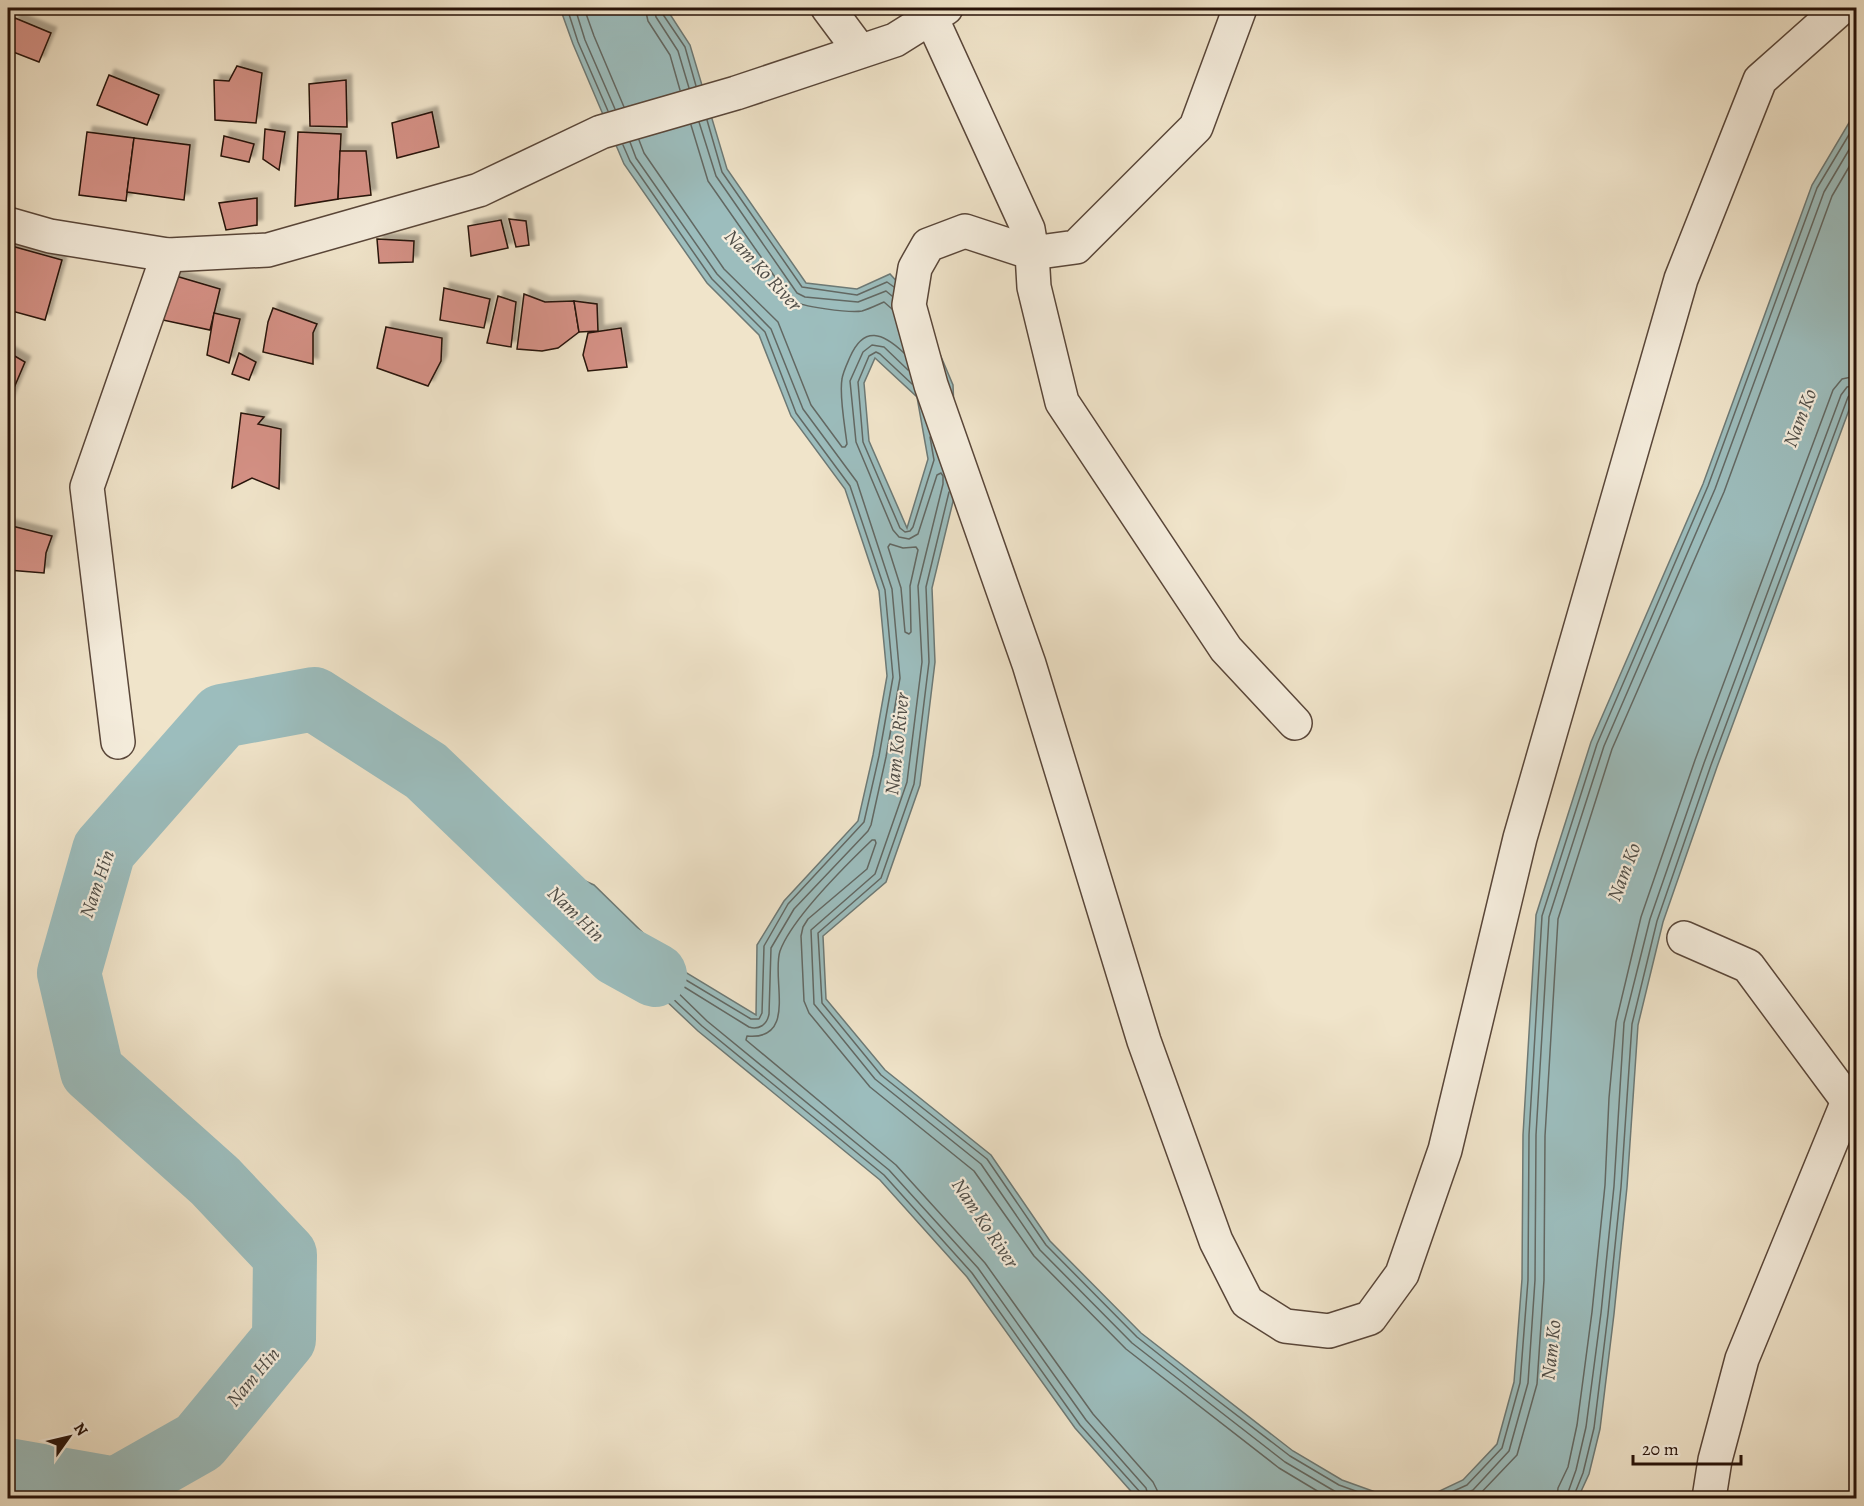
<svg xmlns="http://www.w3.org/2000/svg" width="1864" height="1506" viewBox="0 0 1864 1506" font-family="Alegreya,serif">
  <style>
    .water { fill: #9cbdbd; stroke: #6d7975; stroke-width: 1.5; fill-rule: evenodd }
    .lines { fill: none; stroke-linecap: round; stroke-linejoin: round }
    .shore { stroke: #626863; stroke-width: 1.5 }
    .river { stroke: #9cbdbd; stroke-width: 64 }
    .building { fill: #d59186; stroke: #271209; stroke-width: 1.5; filter: url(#shadow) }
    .minor-casing { stroke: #594639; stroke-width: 36 }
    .tertiary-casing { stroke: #594639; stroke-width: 36 }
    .minor { stroke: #f5eddd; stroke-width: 33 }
    .tertiary { stroke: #f5eddd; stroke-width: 33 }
    .labels { text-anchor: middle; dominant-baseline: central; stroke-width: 4.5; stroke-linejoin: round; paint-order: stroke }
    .water-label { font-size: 20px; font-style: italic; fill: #504e48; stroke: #f5eddd }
  </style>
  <defs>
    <filter id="shadow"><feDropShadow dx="5.5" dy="-5.5" stdDeviation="1.5" flood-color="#0004"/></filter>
  </defs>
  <rect width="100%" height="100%" fill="#f0e4ca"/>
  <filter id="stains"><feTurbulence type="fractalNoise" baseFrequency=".00333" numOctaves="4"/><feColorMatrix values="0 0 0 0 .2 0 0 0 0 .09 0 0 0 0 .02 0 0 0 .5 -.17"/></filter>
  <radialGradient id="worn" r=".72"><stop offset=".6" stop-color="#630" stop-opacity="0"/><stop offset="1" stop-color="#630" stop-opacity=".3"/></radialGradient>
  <path class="water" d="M560 8H666L690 45 727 169 806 283 857 289 890 274 920 307 953 385 957 485 932 588 935 662 920 785 886 882 823 936 826 999 885 1070 991 1155 1050 1241 1141 1333 1293 1451 1342 1480 1392 1498H1425L1463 1480 1497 1444 1514 1382 1522 1279 1523 1135 1536 915 1591 742 1703 484 1812 185 1856 111V391L1717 767 1663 922 1638 1025 1627 1187 1614 1314 1600 1429 1589 1474 1578 1498H1137L1075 1428 967 1277 880 1180 698 1031 586 925 534 858 594 885 680 969 756 1015 757 945 784 901 858 821 873 755 887 676 879 591 845 489 791 416 759 335 707 283 624 164 573 44ZM875 358 917 397 928 459 907 528 869 441 864 383Z"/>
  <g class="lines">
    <g class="shore">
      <polyline points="567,8 578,42 608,111"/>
      <polyline points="575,8 585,40 615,109"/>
      <polyline points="584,8 594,36 624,107"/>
      <polyline points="645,8 648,21 670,55 680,90"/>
      <polyline points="654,8 656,17 678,51 689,88"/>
      <polyline points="661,8 662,13 685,47 696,86"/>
      <polyline points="707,120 722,172 802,287 857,295 887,282 894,287"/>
      <polyline points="699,122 716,176 797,293 805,297 858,302 886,291 892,296"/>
      <path d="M691 125 708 181 791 300C801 307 850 313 862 311 869 309 877 305 884 302L892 309"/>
      <path d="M639 140 644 153 724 269 778 322 811 405 842 447H845L847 444C845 427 839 395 842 379 843 372 847 364 850 357 864 325 883 333 904 353"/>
      <path d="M630 142 636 158 717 274 771 329 803 409 857 482 892 589 900 678 886 757 871 825 868 831 794 909 771 948 769 1014C767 1025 759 1030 749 1027L673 980 670 981 669 984 707 1021 889 1170 978 1268 1086 1420 1146 1488 1149 1498"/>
      <polyline points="623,145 630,161 712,279 765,332 796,413 850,486 885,590 893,677 879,756 864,822 788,904 764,946 762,1013 759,1019 751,1019 676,974 591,890 564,878 561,879 560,882 590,921 702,1026 884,1175 972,1273 1080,1425 1140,1492 1141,1498"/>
      <polyline points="908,370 884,347 872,345 863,352 850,381 856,442 893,530 899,537 909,539 918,534 937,475 941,473 943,476 943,484 918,586 922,662 907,782 875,874 811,930 814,1004 875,1079 981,1164 1040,1250 1132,1343 1285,1462 1336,1492 1353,1498"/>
      <polyline points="912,384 880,354 876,352 869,356 858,382 863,442 900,528 905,532 910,531 913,527 934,460 930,437"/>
      <polyline points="949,492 926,587 929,662 914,784 881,878 818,933 822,1003 881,1075 987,1159 1046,1245 1137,1337 1204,1390 1290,1456 1339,1485 1375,1498"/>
      <polygon points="890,544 903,548 916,547 918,550 910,586 911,632 909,634 905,632 901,588 888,547"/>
      <polygon points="895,764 900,766 894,791 891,793 888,789"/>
      <polygon points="592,903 646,954 646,958 642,959 596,916 589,907"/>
      <path d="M1158 1498 1157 1490 1153 1482 1093 1414 985 1263 896 1165 746 1040 747 1036C798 1041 771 978 780 951 792 918 846 865 872 840H875L876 843 867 869 808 919 803 927 801 936 804 1001 809 1013 870 1087 974 1171 1034 1256 1126 1349 1279 1468 1329 1498"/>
      <polyline points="1438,1498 1467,1485 1502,1448 1520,1383 1528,1280 1529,1135 1542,916 1597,744 1708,486 1817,188 1856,123"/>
      <polyline points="1456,1498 1473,1490 1509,1451 1528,1383 1535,1280 1536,1135 1549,917 1604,746 1715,489 1824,192 1856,138"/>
      <polyline points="1476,1498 1517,1455 1537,1384 1544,1280 1545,1136 1558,919 1612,749 1724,492 1832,196 1856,155"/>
      <polyline points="1557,1498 1558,1488 1568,1467 1577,1425 1592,1312 1605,1185 1609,1098 1616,1022 1641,917 1695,760 1833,390 1842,379 1856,376"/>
      <polyline points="1566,1498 1576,1470 1586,1427 1601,1313 1614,1186 1624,1023 1650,919 1704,763 1841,395 1847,387 1856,385"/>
      <polyline points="1573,1498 1583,1473 1594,1428 1608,1314 1621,1187 1632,1024 1657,921 1711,765 1848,397 1852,393 1856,392"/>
    </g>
    <polyline class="river" points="8,1470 116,1489 199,1442 284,1339 285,1255 215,1181 92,1071 69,973 104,850 222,716 314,699 426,771 617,954 655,975"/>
  </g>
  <g class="building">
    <polygon points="15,18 51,33 39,62 8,50 8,36"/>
    <polygon points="237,66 262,73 256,123 215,120 214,80 229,81"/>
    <polygon points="109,75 159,95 147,125 97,105"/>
    <polygon points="346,80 347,127 310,126 309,84"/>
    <polygon points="432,112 439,147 397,158 392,123"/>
    <polygon points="265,129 285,132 279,170 263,159"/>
    <polygon points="87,132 134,138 126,201 79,195"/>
    <polygon points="298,132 341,134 338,199 295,206"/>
    <polygon points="224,136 254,144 249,162 221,156"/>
    <polygon points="134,138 190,145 184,200 127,192"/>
    <polygon points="340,151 366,151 371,195 338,199"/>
    <polygon points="257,198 257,225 226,230 219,203"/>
    <polygon points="509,219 526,221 529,245 516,247"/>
    <polygon points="501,220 508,248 471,256 468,226"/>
    <polygon points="377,239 414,241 413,262 379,263"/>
    <polygon points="8,245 62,260 45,320 8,310"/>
    <polygon points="169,274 220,289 210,330 158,319"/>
    <polygon points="444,288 490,299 484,328 440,320"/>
    <polygon points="524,294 545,302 574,301 579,332 558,348 542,351 517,349"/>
    <polygon points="498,296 516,302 511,347 487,343"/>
    <polygon points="574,301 597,304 598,331 579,332"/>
    <polygon points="273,308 317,324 313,333 313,364 263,352 268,322"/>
    <polygon points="214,313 240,319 229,363 207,355"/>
    <polygon points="386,327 442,338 441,361 428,386 377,368"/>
    <polygon points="621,328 627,367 588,371 583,355 588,333"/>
    <polygon points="8,352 25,362 8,402"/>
    <polygon points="239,353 256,362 249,380 232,374"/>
    <polygon points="241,413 264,417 258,424 281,429 279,489 252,478 232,488"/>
    <polygon points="8,525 52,536 46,553 44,573 8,570"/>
  </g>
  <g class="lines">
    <defs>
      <g id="minor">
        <polyline points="828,8 860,51"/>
        <polyline points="931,17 1028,229 1032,253 1076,247 1196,127 1240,8"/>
        <polyline points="1295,723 1226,649 1062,402 1034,287 1032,253 965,231 928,245 915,268 909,305 931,385 1029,664 1144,1041 1216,1241 1247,1302 1285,1326 1329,1331 1370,1318 1402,1274 1445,1150 1520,838 1681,279 1760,80 1841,8"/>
        <polyline points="118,742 87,487 168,255"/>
        <polyline points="1684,938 1748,966 1848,1101 1856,1107"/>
        <polyline points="1709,1498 1715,1460 1742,1359 1848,1101"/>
      </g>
      <polyline id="tertiary" points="8,224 50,236 168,255 268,250 479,190 601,132 736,93 895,40 946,8"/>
    </defs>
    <use href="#minor" class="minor-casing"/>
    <use href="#tertiary" class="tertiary-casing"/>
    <use href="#minor" class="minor"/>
    <use href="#tertiary" class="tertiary"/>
  </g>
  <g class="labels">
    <g class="water-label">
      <text transform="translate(763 270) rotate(47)">Nam Ko River</text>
      <text transform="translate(1800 418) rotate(-69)">Nam Ko</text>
      <text transform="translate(897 744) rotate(-84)">Nam Ko River</text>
      <text transform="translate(1624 872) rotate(-69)">Nam Ko</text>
      <text transform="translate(97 884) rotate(-71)">Nam Hin</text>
      <text transform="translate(576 914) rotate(44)">Nam Hin</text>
      <text transform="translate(985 1223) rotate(56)">Nam Ko River</text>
      <text transform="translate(1551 1350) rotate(-84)">Nam Ko</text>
      <text transform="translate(253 1377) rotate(-50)">Nam Hin</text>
    </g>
  </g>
  <rect width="1864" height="1506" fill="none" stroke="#f0e4ca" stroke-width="30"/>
  <rect x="9" y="9" width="1846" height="1488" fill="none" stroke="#271209" stroke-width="3"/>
  <rect x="15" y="15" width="1834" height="1476" fill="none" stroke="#271209" stroke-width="1.5"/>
  <g transform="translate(69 1437) rotate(56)" stroke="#f5eddd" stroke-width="4.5" paint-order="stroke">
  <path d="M0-4.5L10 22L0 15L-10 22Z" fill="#271209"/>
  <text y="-9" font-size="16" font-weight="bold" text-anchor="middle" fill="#271209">N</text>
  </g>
  <path d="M1633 1455v9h108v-9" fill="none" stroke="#271209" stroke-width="3"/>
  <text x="1642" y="1455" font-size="18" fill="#271209" stroke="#f5eddd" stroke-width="4.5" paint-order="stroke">20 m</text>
  <rect width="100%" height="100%" filter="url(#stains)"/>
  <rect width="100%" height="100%" fill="url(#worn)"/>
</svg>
